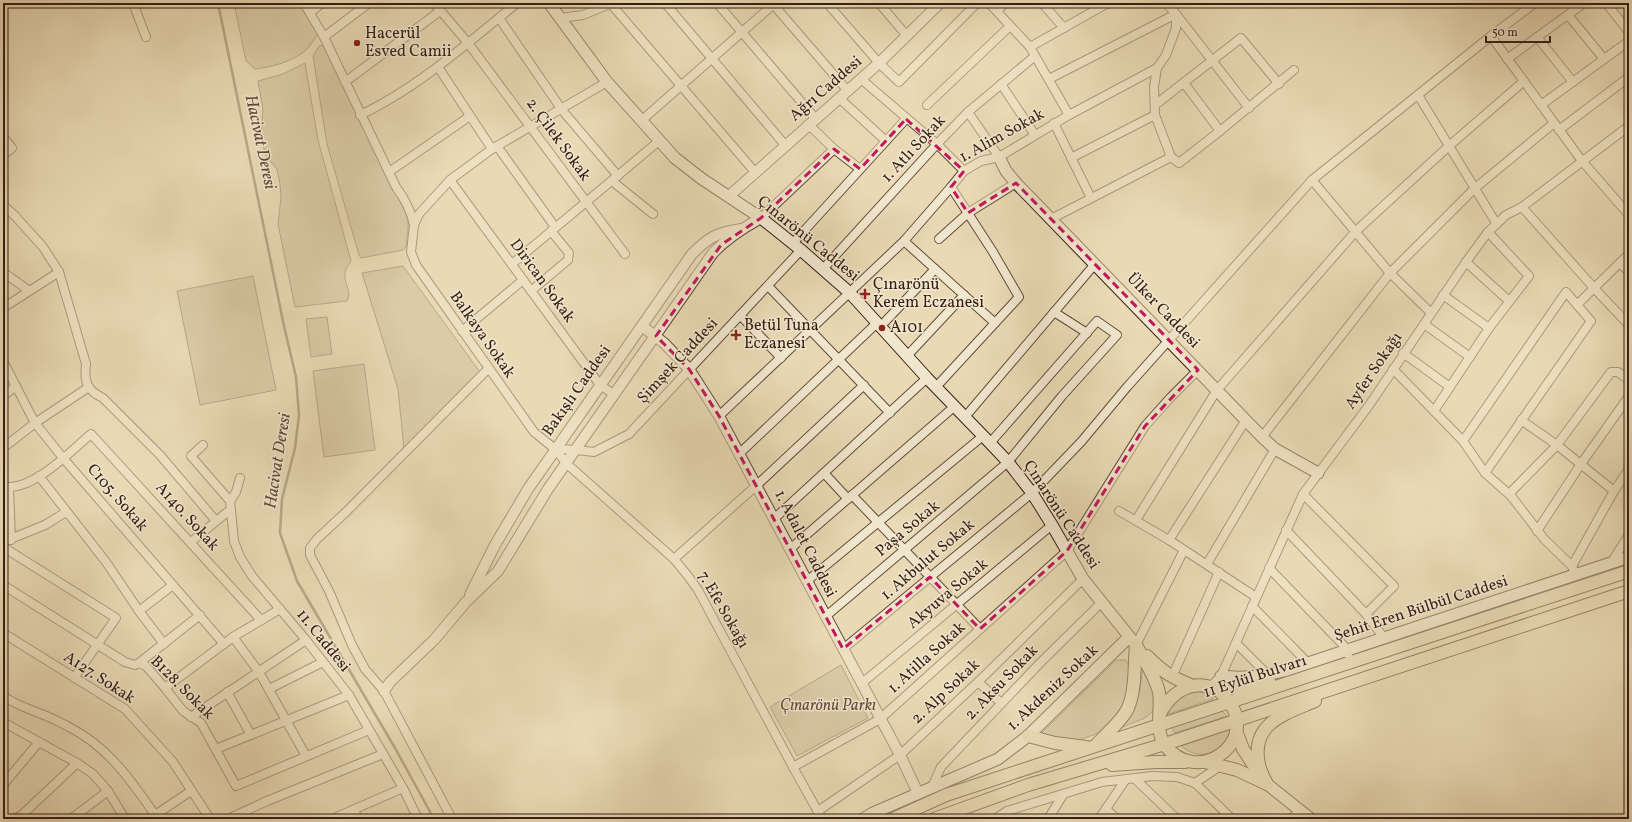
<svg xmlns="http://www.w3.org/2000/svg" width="1632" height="822" viewBox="0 0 1632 822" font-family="Vollkorn,serif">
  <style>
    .green { fill: #caba99; stroke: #806c56 }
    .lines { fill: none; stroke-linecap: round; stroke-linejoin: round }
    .stream { stroke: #7c6853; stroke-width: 2.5 }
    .minor-casing { stroke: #624c3b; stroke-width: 10 }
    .tertiary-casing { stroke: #624c3b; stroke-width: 12 }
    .secondary-casing { stroke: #351d12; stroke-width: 13 }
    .primary-casing { stroke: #351d12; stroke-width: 14 }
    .minor { stroke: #f1e7cf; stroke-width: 8 }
    .tertiary { stroke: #f1e7cf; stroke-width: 10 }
    .secondary { stroke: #f1e7cf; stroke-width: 11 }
    .primary { stroke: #e9dab5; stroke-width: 12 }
    .marked { fill: none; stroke: #c2185b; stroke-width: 3; stroke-dasharray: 8 5; stroke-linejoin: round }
    .poi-dot { fill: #8f2418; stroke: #f1e7cf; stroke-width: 1.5 }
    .labels { text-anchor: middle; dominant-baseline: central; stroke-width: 3; stroke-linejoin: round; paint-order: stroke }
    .poi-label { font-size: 16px; fill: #351d12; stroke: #f1e7cf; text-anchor: start }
    .street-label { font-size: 16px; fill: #351d12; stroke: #f1e7cf }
    .park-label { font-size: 16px; font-style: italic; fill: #624c3a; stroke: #f1e7cf }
    .water-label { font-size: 17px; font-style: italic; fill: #5f4938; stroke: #f1e7cf }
  </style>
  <rect width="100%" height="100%" fill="#e9dab5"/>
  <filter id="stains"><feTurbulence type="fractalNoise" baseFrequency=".005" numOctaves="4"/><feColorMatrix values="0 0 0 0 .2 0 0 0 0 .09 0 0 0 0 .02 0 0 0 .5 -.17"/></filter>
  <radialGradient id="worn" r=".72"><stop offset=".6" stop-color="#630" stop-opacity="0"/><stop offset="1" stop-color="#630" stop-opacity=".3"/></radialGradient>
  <g class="green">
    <path d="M234 3H300L318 34C314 39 310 47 305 51 291 62 272 67 255 69L246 61Z"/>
    <path d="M323 45 397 196C411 220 409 220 406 247L403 250 361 258 359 255 327 144 313 56 319 46Z"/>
    <path d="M305 63 318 140 351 261C350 264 347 266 346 269 341 280 353 291 347 301L295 307 278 224 281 198 280 184 277 169 266 156 263 145 261 134 263 109 258 81 283 74Z"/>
    <polygon points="403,266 480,372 404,449 398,389 362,273"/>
    <polygon points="253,276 276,390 200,405 177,291"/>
    <polygon points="327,317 332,354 311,357 306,319"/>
    <polygon points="364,364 375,450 324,457 313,371"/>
    <polygon points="1116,660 1126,660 1130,669 1126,702 1110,724 1096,734 1079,740 1066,740 1039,736"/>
    <polygon points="841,665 868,718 797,756 770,707"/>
    <path d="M1142 670 1150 679 1156 699 1153 711 1145 718 1123 727C1136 709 1141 692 1142 670Z"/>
    <path d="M1196 691 1205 693 1214 699 1168 714C1170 694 1179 696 1196 691Z"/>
    <polygon points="1222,711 1227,716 1175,733 1171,727"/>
    <path d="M1232 729C1223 752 1201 763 1181 746Z"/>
  </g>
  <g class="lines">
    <polyline class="stream" points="218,3 284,326 296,377 299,415 295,448 282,499 280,533 297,581 395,748 434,819"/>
    <defs>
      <g id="minor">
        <polyline points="133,3 146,37"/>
        <path d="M304 3 324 37 396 187C405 199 411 210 414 225"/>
        <polyline points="434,3 468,43 625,254"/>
        <polyline points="665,3 785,145"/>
        <polyline points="717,3 815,118"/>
        <polyline points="772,3 847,90"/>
        <polyline points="827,3 879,63 899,82 977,3"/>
        <polyline points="879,3 907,36"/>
        <polyline points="989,3 1030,47 1069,115"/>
        <polyline points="1042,3 1064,28"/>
        <polyline points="1166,3 1176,14 1176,28 1166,55 1157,68 1154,87 1155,115 1171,157"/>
        <polyline points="1606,3 1629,32"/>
        <polyline points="611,4 754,171"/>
        <polyline points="997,11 1005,3"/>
        <polyline points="310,13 322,3"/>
        <polyline points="1568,15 1604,59"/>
        <polyline points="499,18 562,110 618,176"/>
        <polyline points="560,18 583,15 612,3"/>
        <polyline points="1491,36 1582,161 1629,215"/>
        <polyline points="324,37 369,3"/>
        <polyline points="1537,37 1573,82"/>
        <polyline points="1030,47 1108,3"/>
        <polyline points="1507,59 1584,3"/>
        <polyline points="438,67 492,149"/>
        <polyline points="861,79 937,144 964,171"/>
        <polyline points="1049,79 1176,14 1249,108"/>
        <polyline points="345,82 440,11"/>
        <polyline points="607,82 492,149 450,180 419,214 414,225 411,252 416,265 534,432 555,449 567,464 674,559 688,576 698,590 793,767 822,819"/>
        <polyline points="1184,83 1220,131"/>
        <polyline points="1001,84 1035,135"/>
        <polyline points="1418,95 1496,223"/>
        <polyline points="839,98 886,141"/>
        <polyline points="927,105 1010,26"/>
        <polyline points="1155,105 1241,38 1279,84"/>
        <polyline points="1541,105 1629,41"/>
        <polyline points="968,112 999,157"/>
        <path d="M360 115C416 89 469 42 517 3"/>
        <polyline points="641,121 775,3"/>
        <polyline points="1054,123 1091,198"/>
        <polyline points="808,124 834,149 860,169"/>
        <polyline points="1559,130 1629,77"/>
        <polyline points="3,137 12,148 3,155"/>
        <polyline points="497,146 555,227"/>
        <polyline points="1171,157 1179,163 1220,131 1294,70"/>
        <polyline points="1071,158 1155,115"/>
        <polyline points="389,172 470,116"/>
        <polyline points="450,180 600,385 615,395"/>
        <polyline points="1312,180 1390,273 1431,313"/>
        <polyline points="612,181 653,214"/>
        <path d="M3 205 15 216 43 247 59 272 86 364C84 381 86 390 103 398L160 455 216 521"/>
        <polyline points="1522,207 1594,288 1629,254"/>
        <polyline points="761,218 834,149"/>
        <polyline points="1051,219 1171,157"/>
        <polyline points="939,239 968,213 1016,183"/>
        <polyline points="904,241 995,323"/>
        <polyline points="793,243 906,119"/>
        <polyline points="1466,262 1509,301"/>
        <polyline points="1620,263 1629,272"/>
        <polyline points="512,264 659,141"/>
        <polyline points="823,269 937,144 968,112 1035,56"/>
        <polyline points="3,272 28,290"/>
        <polyline points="768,286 890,413"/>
        <polyline points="531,291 568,260 569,253 551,231"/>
        <polyline points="1443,295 1489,328"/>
        <polyline points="1577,305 1594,288 1629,325"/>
        <polyline points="3,308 59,272"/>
        <polyline points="1054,312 1087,333"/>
        <polyline points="740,315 781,358"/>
        <polyline points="1424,324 1470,357"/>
        <polyline points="880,327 935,269"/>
        <polyline points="462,331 523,280"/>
        <polyline points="1403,353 1450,387"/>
        <polyline points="907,356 964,295"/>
        <polyline points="3,361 35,423 63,458 224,644"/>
        <polyline points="1393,369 1463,441 1485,473 1511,496 1545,540 1572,566 1575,574"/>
        <polyline points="936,387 1019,297 993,252 951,187"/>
        <polyline points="3,396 16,386"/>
        <polyline points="1434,411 1489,328 1529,276 1488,232"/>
        <polyline points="719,416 904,241 951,187 964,171 981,161 999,157 1069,115 1157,68"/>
        <polyline points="965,417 1095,264"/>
        <polyline points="1521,420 1557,445 1614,491"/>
        <polyline points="1262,437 1390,273 1474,189 1554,123"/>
        <polyline points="1463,441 1566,292 1591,321 1485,473"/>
        <polyline points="203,445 191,456 230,501"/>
        <polyline points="3,448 35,423 89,387"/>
        <polyline points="555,449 577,450 594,452 629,434 801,250"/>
        <polyline points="740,453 877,323"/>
        <polyline points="824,473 848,499"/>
        <polyline points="39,476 106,562 139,611 164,644"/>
        <polyline points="240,478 236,492 230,501 234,541 240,557 252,576 306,640 349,695 403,788 418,819"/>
        <path d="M3 486C30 494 72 450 91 434L261 620"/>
        <polyline points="9,487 11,540"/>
        <polyline points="1303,494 1394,586 1366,614"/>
        <polyline points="1509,494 1557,445 1611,372 1618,372 1629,380"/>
        <polyline points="852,495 980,629"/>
        <polyline points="1119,511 1169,540 1256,597"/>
        <polyline points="775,518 927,378"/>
        <polyline points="1136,520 1217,390 1356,231 1449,146 1524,81"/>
        <polyline points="1286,530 1366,614 1384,638"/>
        <polyline points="1537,531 1581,464 1629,396"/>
        <polyline points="1169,540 1246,420"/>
        <polyline points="3,542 45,525 66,512"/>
        <polyline points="191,542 231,509"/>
        <polyline points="3,547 116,618 74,678"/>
        <polyline points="790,549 955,406"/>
        <polyline points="674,559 757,485 864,385"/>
        <polyline points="1611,563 1629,535"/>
        <polyline points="1207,564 1275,449"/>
        <polyline points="1572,566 1614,491 1629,469"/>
        <polyline points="1269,568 1348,650 1348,654"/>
        <polyline points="807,581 983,436"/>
        <polyline points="3,585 125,662 135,665 139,663 146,666 165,688 183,711 201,723 236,786 369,730"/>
        <polyline points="1252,606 1308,663"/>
        <polyline points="139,611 173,585"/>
        <polyline points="825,617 1008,462 1062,396 1117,335 1097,321 990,443"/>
        <polyline points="3,633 125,709 173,762 210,819"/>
        <polyline points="233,637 259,672 306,756"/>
        <polyline points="1236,643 1268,675"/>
        <polyline points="1136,645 1184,550"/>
        <polyline points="843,649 1032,493 1081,442 1127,387 1312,180 1491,36 1535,3"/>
        <polyline points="139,663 200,615"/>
        <polyline points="1172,677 1219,572"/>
        <polyline points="978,682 1001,703"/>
        <polyline points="861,684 1052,525"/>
        <polyline points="1210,687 1221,676 1303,494 1370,404 1466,262 1488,232 1506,215 1522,207 1629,126"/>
        <polyline points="165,688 233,637 280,609"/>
        <polyline points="269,689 323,662"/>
        <polyline points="227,692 251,735"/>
        <path d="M3 696C16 705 29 709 44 715 52 718 61 723 69 727 107 746 131 780 155 815"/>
        <polyline points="191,717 306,640"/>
        <polyline points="3,722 77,763 93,774 108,791 125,819"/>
        <polyline points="216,749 349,695"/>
        <polyline points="793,767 880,719 1067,551 1145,426 1170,398 1198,370"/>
        <polyline points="1134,778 1177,819"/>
        <polyline points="1195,783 1220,766"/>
        <polyline points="3,785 39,742"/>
        <polyline points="932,787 941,767 1040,663 1101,603"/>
        <polyline points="1106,809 1117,819"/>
        <polyline points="353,810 359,819"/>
        <polyline points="818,811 900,755 978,682 1083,579"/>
        <polyline points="14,819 22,815 77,763"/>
        <polyline points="71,819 108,791"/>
        <polyline points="149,819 191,791"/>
        <polyline points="228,819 267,801 383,754"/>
        <polyline points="332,819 403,788"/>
        <polyline points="452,819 384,691 365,669 352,645 329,591 310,555 310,548 317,539 347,511 488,369"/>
        <polyline points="995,819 1007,811 1102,782 1152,776 1177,777 1195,783 1232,819"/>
        <polyline points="1048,819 1063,795"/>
        <polyline points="1099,819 1126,779"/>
        <polyline points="1291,819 1301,810"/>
      </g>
      <g id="tertiary">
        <polyline points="729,196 879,63 940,3"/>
        <polyline points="642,326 664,343 689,369 719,416 900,755 918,793"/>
        <path d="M470 595 495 545 528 489 692 254C709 237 716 233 741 229"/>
        <path d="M384 691 390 682 434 640 466 602 498 571 548 489 713 253C727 238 743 228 761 218"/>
      </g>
      <g id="secondary">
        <polyline points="549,3 607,82 675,158 702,179 761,218 801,250 850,293 927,378 990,443 1008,462 1032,493 1052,525 1083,579 1136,645"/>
        <polyline points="999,157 1006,171 1016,183 1262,437 1275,449 1318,473"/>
        <path d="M1221 676C1243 679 1262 676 1284 671L1629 557"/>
        <polyline points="1267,784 1311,819"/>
        <polyline points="863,819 873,813 998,759 1028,736 1129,637"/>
      </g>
      <g id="primary">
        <path d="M1136 645C1144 660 1155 675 1159 692 1162 709 1154 730 1165 745 1196 787 1258 744 1230 703 1210 673 1174 684 1160 714"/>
        <path d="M1147 656C1164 673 1171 677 1193 686"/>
        <polyline points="1215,688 1243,688 1270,683"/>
        <polyline points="1236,731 1243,749 1258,772"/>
        <polyline points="1028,736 1055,743 1086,747"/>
        <path d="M1097 744C1107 733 1122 721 1128 708 1136 689 1134 665 1136 645"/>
        <polyline points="1205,762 1237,770 1267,784"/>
        <polyline points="1112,765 1155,762 1185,762"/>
        <path d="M1267 784C1264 778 1260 771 1259 764 1250 723 1285 714 1315 701"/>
        <polyline points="893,819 946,795 1629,571"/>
        <polyline points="934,819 1028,785 1165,744 1629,591"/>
      </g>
    </defs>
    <use href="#minor" class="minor-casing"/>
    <use href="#tertiary" class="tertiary-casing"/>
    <use href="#secondary" class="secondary-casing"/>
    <use href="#primary" class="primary-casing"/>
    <use href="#minor" class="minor"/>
    <use href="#tertiary" class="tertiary"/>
    <use href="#secondary" class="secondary"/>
    <use href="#primary" class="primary"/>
  </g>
  <path d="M0 0H1632V822H0ZM906 119 964 171 951 187 968 213 1016 183 1198 370 1145 426 1067 551 980 629 930 577 843 649 719 416 689 369 656 336 721 245 761 218 834 149 860 169Z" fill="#e9dab5" fill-opacity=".55" fill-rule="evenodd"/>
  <path class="marked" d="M906 119 964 171 951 187 968 213 1016 183 1198 370 1145 426 1067 551 980 629 930 577 843 649 719 416 689 369 656 336 721 245 761 218 834 149 860 169Z"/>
  <g class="poi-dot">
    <circle cx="357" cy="43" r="4"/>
    <path d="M863 288h4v4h4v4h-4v4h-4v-4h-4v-4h4z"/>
    <circle cx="882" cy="328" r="4"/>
    <path d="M734 329h4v4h4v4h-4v4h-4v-4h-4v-4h4z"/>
  </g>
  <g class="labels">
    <g class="poi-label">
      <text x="365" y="34">Hacerül<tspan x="365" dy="18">Esved Camii</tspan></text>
      <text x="873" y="285">Çınarönü<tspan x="873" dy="18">Kerem Eczanesi</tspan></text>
      <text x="744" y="326">Betül Tuna<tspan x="744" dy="18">Eczanesi</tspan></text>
      <text x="890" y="328">A101</text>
    </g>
    <g class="street-label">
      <text transform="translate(826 89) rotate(-41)">Ağrı Caddesi</text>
      <text transform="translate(1002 136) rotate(-29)">1. Alim Sokak</text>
      <text transform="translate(558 140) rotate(54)">2. Çilek Sokak</text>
      <text transform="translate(914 149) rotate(-47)">1. Atlı Sokak</text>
      <text transform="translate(808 239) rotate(39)">Çınarönü Caddesi</text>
      <text transform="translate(542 281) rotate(54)">Dirican Sokak</text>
      <text transform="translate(1163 311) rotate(46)">Ülker Caddesi</text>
      <text transform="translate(482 335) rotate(55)">Balkaya Sokak</text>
      <text transform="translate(678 361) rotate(-47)">Şimşek Caddesi</text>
      <text transform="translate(1374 371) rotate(-56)">Ayfer Sokağı</text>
      <text transform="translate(577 391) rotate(-55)">Bakışlı Caddesi</text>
      <text transform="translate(117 498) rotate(49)">C105. Sokak</text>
      <text transform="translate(1061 515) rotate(57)">Çınarönü Caddesi</text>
      <text transform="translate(187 517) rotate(48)">A140. Sokak</text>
      <text transform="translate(908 529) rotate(-40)">Paşa Sokak</text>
      <text transform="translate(805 544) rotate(63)">1. Adalet Caddesi</text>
      <text transform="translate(928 560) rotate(-40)">1. Akbulut Sokak</text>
      <text transform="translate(948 594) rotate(-40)">Akyuva Sokak</text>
      <text transform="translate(1421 609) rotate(-18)">Şehit Eren Bülbül Caddesi</text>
      <text transform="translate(723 610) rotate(60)">7. Efe Sokağı</text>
      <text transform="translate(323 641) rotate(51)">11. Caddesi</text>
      <text transform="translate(927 658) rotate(-42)">1. Atilla Sokak</text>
      <text transform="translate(1255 677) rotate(-18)">11 Eylül Bulvarı</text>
      <text transform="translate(99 678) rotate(33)">A127. Sokak</text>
      <text transform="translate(1002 683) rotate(-46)">2. Aksu Sokak</text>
      <text transform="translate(182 688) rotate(45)">B128. Sokak</text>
      <text transform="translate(1053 688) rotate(-43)">1. Akdeniz Sokak</text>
      <text transform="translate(946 692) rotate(-43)">2. Alp Sokak</text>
    </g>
    <g class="park-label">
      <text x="828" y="706">Çınarönü Parkı</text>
    </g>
    <g class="water-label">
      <text transform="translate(260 142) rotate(78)">Hacivat Deresi</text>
      <text transform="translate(278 461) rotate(-81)">Hacivat Deresi</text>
    </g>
  </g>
  <rect width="1632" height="822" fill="none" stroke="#e9dab5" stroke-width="16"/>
  <rect x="4" y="4" width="1624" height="814" fill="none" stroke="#351d12" stroke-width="2"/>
  <rect x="8" y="8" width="1616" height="806" fill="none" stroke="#351d12"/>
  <path d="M1486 36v6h64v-6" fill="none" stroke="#351d12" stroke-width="2"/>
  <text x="1492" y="36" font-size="12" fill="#351d12" stroke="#f1e7cf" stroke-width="3" paint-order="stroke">50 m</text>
  <rect width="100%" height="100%" filter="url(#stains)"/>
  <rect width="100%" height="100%" fill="url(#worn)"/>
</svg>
